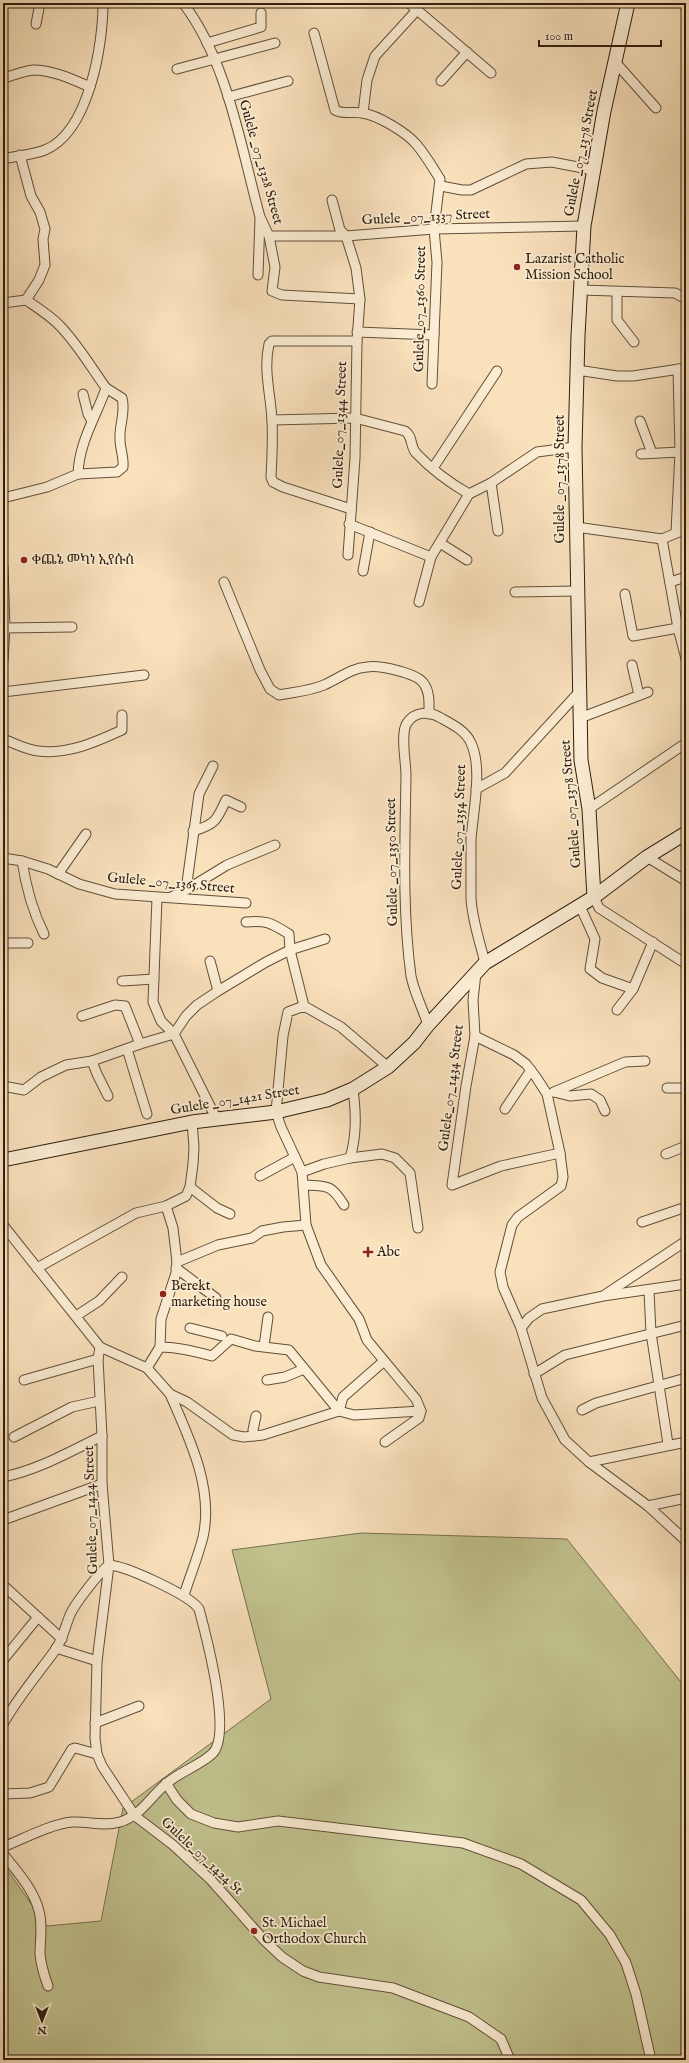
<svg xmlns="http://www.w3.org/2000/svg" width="689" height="2063" viewBox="0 0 689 2063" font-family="'IM FELL English','Noto Serif Ethiopic',serif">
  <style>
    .green { fill: #c1c28e; stroke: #78704e }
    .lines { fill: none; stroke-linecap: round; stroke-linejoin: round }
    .minor-casing { stroke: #624f3a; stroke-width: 11 }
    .secondary-casing { stroke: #2f1e0e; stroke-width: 15 }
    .minor { stroke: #fbecd3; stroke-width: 9 }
    .secondary { stroke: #fbecd3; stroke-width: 13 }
    .poi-dot { fill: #8f2418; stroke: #fbecd3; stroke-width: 1.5 }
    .labels { text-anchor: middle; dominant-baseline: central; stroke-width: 3.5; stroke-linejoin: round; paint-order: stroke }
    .street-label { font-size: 14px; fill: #2f1e0e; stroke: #fbecd3 }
    .poi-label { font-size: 14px; fill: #2f1e0e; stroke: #fbecd3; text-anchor: start }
  </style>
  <rect width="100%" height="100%" fill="#f9e1bc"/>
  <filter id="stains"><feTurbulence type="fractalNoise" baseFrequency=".005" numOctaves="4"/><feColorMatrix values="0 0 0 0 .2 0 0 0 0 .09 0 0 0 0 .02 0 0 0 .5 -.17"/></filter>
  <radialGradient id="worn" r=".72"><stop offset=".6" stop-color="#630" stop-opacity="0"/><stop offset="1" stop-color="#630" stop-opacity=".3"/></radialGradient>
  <polygon class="green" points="361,1533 567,1539 680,1681 686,1682 686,2060 3,2060 3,1864 47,1926 101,1921 123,1808 271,1699 232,1550"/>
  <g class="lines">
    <defs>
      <g id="minor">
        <path d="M183 3C227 60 241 147 260 217L269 236 275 267 272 291 282 295 360 299"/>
        <polyline points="409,3 491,73"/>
        <polyline points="36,24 40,3"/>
        <path d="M314 33 335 110C343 115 353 111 362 113 378 115 407 133 417 145 426 156 433 168 440 179L434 229 437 262 432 384"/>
        <polyline points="207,43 261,27 261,13"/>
        <polyline points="616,63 656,108"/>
        <polyline points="177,69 275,43"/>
        <path d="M3 78C13 76 23 71 33 70 53 70 72 79 90 87"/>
        <polyline points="441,81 467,52"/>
        <polyline points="228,97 288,81"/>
        <polyline points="363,113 367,80 375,56 417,10"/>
        <polyline points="20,155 31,196 40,212 45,229 43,239 45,265 39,280 26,300"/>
        <path d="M3 159C16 156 32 155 45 150 89 132 103 45 103 3"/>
        <polyline points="441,186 462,190 471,190 526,164 552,162 593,170"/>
        <polyline points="332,200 340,230 346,236 356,268 360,299 357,341 355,458 348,555"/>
        <polyline points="269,236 346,236 434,229 584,226"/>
        <polyline points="258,275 260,219"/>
        <polyline points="581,290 675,293 686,299"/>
        <polyline points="617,292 617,320 634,342"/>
        <path d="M3 303 26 300C38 308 51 316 61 327 78 345 91 367 106 388 96 417 79 442 78 474L47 487 3 498"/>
        <polyline points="357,332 434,335"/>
        <polyline points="577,370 617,376 633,376 686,368"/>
        <polyline points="83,394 88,414 92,421"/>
        <path d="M272 420 355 418 405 431C413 436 410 447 416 453 431 469 450 483 469 494"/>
        <polyline points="640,421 652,453"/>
        <polyline points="641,454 680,452"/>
        <polyline points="433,468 497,371"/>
        <path d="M78 474 117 472 123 467C124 457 120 449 120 439 119 425 126 412 122 398L106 388"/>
        <polyline points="491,483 498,531"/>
        <path d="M351 509 283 487 273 482 271 477C272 459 273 440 272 421 271 395 263 371 269 344L272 341H357"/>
        <polyline points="349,524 431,557"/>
        <polyline points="576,527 662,539 686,529"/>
        <polyline points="676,532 680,452 678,369"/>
        <polyline points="662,539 678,628 686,659"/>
        <polyline points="440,543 467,560"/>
        <polyline points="3,567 5,628 3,661"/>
        <polyline points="363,571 370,532"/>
        <path d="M224 582 260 670 270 689 279 695C294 692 310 691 324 685 338 679 351 668 367 667 379 665 418 673 424 684 430 692 429 704 429 714"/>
        <polyline points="670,582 686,577"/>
        <polyline points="515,592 577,591"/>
        <polyline points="625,594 633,636 678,628"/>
        <polyline points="419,602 431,557 469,494 491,483 537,452 575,447"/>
        <polyline points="5,628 72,627"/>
        <polyline points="632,665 639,695"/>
        <polyline points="3,692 144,675"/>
        <polyline points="580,718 648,692"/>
        <path d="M3 739C14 743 27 750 38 751 67 755 96 742 122 730V715"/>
        <polyline points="476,789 505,773 580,691"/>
        <polyline points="589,809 686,743"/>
        <path d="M193 831C215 825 217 820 226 800L241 807"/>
        <polyline points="647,857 686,881"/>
        <polyline points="3,858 22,861 48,869 79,884 115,894 246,903"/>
        <path d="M22 861C26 887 32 910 44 934"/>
        <polyline points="58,874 86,834"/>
        <polyline points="186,890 227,865 275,845"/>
        <polyline points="171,897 186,890 199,794 213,766"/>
        <polyline points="594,897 599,908 686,964"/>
        <polyline points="157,898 153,1002 161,1021 174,1034 216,1118"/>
        <polyline points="580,906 595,939 590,969 602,978 633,989"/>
        <path d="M246 922C267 920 271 923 289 934L290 950 304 1006"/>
        <polyline points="3,943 28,943"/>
        <polyline points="210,961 218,991"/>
        <polyline points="476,973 473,1000 475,1036 466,1086 452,1185 501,1166 560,1153"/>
        <polyline points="122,981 154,979"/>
        <polyline points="617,1010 633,989 653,942"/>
        <polyline points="82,1016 115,1005 125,1006 140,1044"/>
        <path d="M428 1025C423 1009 414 992 411 976 402 909 405 842 406 775 406 762 400 733 407 723 415 711 429 711 441 718 452 724 466 731 471 743 483 769 473 811 471 840 471 859 471 879 471 898 472 920 480 942 485 963"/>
        <polyline points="475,1036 514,1055 526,1064 536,1077 547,1094 560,1153 563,1177 561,1186 518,1217 512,1225 500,1272 503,1287 521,1328 542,1398 565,1440 589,1462 648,1506 686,1541"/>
        <polyline points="127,1049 147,1114"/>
        <polyline points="92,1061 97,1074 108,1096"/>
        <polyline points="3,1086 24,1090 41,1077 66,1065 92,1061 140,1044 174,1034 186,1016 197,1005 218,991 266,962 290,950 325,939"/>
        <polyline points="667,1088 686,1088"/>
        <polyline points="554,1092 625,1062 645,1061"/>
        <polyline points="554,1092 570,1096 591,1094 600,1100 605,1111"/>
        <polyline points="505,1109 531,1070"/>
        <polyline points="666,1154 686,1146"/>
        <path d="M350 1158C357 1135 356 1113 353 1089"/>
        <polyline points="302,1172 324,1164 350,1158 382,1154 395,1158 410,1173 418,1228"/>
        <polyline points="260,1176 295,1157"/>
        <path d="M304 1185C327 1186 331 1184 344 1205"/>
        <polyline points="190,1187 217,1208 230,1214"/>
        <polyline points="642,1222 686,1207"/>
        <polyline points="3,1225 100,1347 98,1359 102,1436 102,1484 109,1565 97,1661 95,1738 97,1754 102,1766 135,1816 173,1845 211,1880 264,1940 282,1957 303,1971 319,1977 393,1988 469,2017 501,2039 510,2060"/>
        <polyline points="177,1262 218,1245 252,1238 262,1231 283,1227 306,1225"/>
        <polyline points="37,1268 136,1213 166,1206 186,1196 190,1187 193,1164 194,1147 192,1122"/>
        <polyline points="176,1268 216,1298"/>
        <polyline points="649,1291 651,1333 668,1444"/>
        <polyline points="606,1294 686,1241"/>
        <polyline points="76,1316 99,1301 122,1277"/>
        <polyline points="190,1328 222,1336"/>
        <polyline points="521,1328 529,1318 542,1309 603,1296 686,1284"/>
        <polyline points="264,1346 268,1317"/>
        <polyline points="100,1347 147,1368 170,1394 187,1402 233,1435 244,1437 263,1435 339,1411 343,1397 384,1361"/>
        <path d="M160 1347C178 1347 194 1351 212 1356L231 1339 255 1346 289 1350 339 1411 354 1415 421 1411"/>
        <polyline points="147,1368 160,1347 161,1319 176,1273 177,1262 173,1228 166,1206"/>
        <polyline points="534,1374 565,1355 686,1325"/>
        <polyline points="24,1380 98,1359"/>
        <polyline points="267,1380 285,1377 304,1369"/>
        <path d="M170 1394C189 1438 214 1488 203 1537 198 1557 190 1576 184 1595"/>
        <polyline points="582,1410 596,1403 686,1378"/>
        <polyline points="254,1436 253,1430 256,1416"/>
        <polyline points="14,1437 72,1407 99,1401"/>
        <polyline points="385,1442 419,1418 421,1411 416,1399 367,1340 359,1319 321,1265 306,1225 302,1172 281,1127 276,1112 283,1036 288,1012 304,1006 341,1027 388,1067"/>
        <polyline points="589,1462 686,1442"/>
        <path d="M3 1477C38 1470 71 1451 102 1436"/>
        <polyline points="648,1506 686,1498"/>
        <polyline points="3,1520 102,1484"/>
        <polyline points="3,1585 62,1639"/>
        <polyline points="56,1648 97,1661"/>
        <polyline points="3,1660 38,1617"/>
        <polyline points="95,1723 139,1706"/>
        <path d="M3 1724C18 1697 38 1674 56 1649 63 1638 65 1627 70 1615 74 1605 100 1571 109 1565"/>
        <polyline points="166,1783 177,1800 191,1814 214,1823 238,1827 278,1821 463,1843 521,1864 581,1900 610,1935 626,1963 636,1994 651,2060"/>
        <polyline points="3,1794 30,1793 49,1787 72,1749 75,1748 97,1754"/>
        <path d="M3 1847C23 1839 51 1824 72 1822 89 1821 102 1827 120 1822 141 1816 150 1797 166 1784 179 1772 199 1766 212 1754 233 1735 206 1635 199 1609 190 1595 126 1566 109 1565"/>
        <path d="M3 1854C16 1870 34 1890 39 1911 43 1925 40 1939 40 1954 41 1965 44 1975 48 1986"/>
      </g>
      <g id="secondary">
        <polyline points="594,897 589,809 581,760 575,447 578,336 584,226 604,111 628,3"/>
        <polyline points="3,1160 192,1122 276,1112 327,1100 353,1089 388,1067 414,1043 428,1025 485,963 594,897 647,857 686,833"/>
      </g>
    </defs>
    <use href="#minor" class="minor-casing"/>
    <use href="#secondary" class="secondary-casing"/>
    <use href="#minor" class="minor"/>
    <use href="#secondary" class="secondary"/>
  </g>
  <g class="poi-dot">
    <circle cx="517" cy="267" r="4"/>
    <circle cx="24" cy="560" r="4"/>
    <path d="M366 1246h4v4h4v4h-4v4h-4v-4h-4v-4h4z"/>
    <circle cx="163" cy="1294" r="4"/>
    <circle cx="254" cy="1931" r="4"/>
  </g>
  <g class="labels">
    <g class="street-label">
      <text transform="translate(581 153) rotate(-79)">Gulele _07_1378 Street</text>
      <text transform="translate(261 162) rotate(74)">Gulele _07_1328 Street</text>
      <text transform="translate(426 217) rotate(-3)">Gulele _07_1337 Street</text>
      <text transform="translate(420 309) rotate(-89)">Gulele_07_1360 Street</text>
      <text transform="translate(340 425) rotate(-88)">Gulele_07_1344 Street</text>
      <text transform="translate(560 479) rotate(-90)">Gulele _07_1378 Street</text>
      <text transform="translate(571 804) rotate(-95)">Gulele _07_1378 Street</text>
      <text transform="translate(459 827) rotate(-88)">Gulele_07_1354 Street</text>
      <text transform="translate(392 862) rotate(-91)">Gulele _07_1350 Street</text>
      <text transform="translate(171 883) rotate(5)">Gulele _07_1365 Street</text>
      <text transform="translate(451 1088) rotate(-83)">Gulele_07_1434 Street</text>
      <text transform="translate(235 1100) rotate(-9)">Gulele _07_1421 Street</text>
      <text transform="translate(91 1510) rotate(-92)">Gulele_07_1424 Street</text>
      <text transform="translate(202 1856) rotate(43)">Gulele_07_1424 St</text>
    </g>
    <g class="poi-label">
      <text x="525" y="259">Lazarist Catholic<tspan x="525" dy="16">Mission School</tspan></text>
      <text x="32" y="560">ቀጨኔ መካነ ኢየሱስ</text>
      <text x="377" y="1252">Abc</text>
      <text x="171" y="1286">Berekt<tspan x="171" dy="16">marketing house</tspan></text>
      <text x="262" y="1923">St. Michael<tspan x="262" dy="16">Orthodox Church</tspan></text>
    </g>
  </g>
  <rect width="689" height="2063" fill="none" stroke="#f9e1bc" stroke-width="16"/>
  <rect x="4" y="4" width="681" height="2055" fill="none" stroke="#2f1e0e" stroke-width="2"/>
  <rect x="8" y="8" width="673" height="2047" fill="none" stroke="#2f1e0e"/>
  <g transform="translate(42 2021) rotate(180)" stroke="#fbecd3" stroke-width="3" paint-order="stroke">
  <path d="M0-3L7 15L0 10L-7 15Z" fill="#2f1e0e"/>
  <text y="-6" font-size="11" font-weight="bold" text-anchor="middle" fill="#2f1e0e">N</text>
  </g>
  <path d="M539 40v6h122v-6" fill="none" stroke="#2f1e0e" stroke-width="2"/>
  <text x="545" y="40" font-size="12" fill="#2f1e0e" stroke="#fbecd3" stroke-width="3" paint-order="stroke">100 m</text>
  <rect width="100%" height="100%" filter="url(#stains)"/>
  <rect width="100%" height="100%" fill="url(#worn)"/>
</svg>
